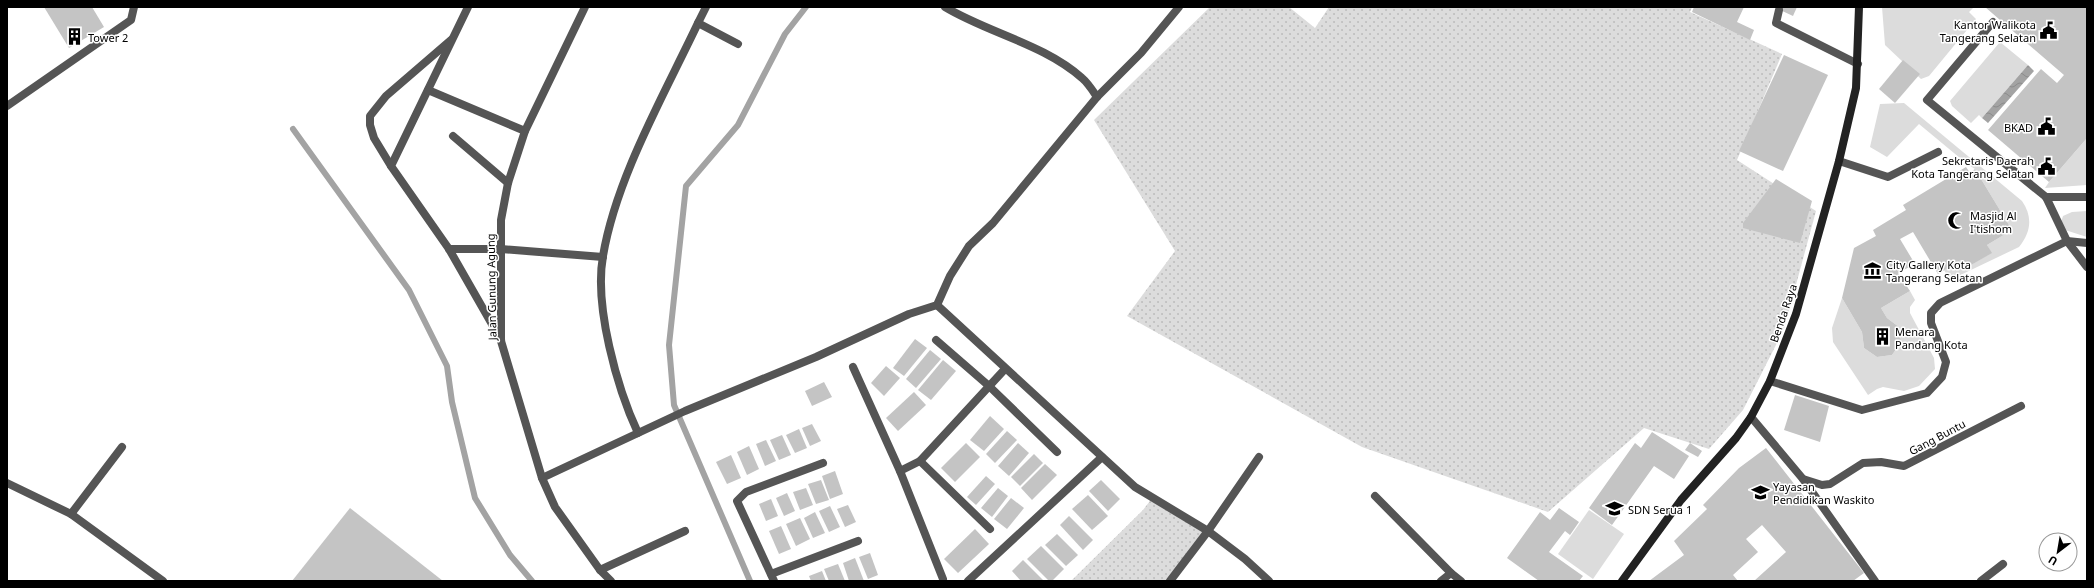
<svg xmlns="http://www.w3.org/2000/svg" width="2094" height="588" viewBox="0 0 2094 588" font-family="'Noto Sans',sans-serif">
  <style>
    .grass { fill: url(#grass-dots) }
    .garden { fill: #dcdcdc }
    .water { fill: url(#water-waves) }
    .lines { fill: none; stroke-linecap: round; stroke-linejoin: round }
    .stream { stroke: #a3a3a3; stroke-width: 6 }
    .building { fill: #c4c4c4 }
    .lane { stroke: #555; stroke-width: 8 }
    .street { stroke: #555; stroke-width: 8 }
    .secondary { stroke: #222; stroke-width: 8 }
    .labels { text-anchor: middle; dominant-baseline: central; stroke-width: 3; stroke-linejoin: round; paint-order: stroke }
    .poi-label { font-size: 11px; fill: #000; stroke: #fff; text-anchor: start }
    .street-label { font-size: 11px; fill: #000; stroke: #fff }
  </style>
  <defs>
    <pattern id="grass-dots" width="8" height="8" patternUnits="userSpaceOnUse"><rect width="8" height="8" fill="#dcdcdc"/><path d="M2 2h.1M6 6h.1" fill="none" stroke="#bbb" stroke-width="1.8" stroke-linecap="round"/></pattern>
    <pattern id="water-waves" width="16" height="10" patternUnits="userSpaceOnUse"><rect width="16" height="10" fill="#a3a3a3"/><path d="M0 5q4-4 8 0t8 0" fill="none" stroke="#8b8b8b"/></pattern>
  </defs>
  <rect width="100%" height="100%" fill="#fff"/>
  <g class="grass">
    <polygon points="1210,7 1289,7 1315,28 1329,7 1692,7 1690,12 1782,54 1737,160 1816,211 1784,329 1743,410 1709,449 1644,428 1548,512 1362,447 1127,316 1175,251 1094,120"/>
    <polygon points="1153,497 1208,531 1170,581 1071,581 1143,510"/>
  </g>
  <g class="garden">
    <polygon points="1882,7 1974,7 1969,12 1976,19 1929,76 1921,79 1885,45"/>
    <polygon points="2000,42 2028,65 1982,118 1979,115 1971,123 1952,106 1950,101"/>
    <path d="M1904 103 2022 201C2033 217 2031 232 2019 247L1950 280 1944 270 1961 260 1966 268 1991 253 1987 245 2012 230 1975 169 1966 163 1919 124 1887 157 1870 147 1880 104Z"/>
    <polygon points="2087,138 2087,185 2045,188 2049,182"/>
    <polygon points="2087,211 2087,237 2065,230 2061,222 2063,216 2072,212"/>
    <polygon points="1910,291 1915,300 1910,307 1910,313 1934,358 1935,369 1919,386 1904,391 1883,387 1877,389 1868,395 1833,342 1832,328 1842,298 1862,332 1864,348 1877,357 1892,355 1901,342 1899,327 1887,318 1881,308"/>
    <polygon points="1589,510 1624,534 1593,579 1558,554"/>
  </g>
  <polygon class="water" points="2028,65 2034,71 1988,123 1982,118"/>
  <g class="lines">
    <g class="stream">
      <polyline points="293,129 409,290 447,366 452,402 475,498 510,555 532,581"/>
      <polyline points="750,581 674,405 669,345 686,186 738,125 785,34 806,7"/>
    </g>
  </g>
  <g class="building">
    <polygon points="44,7 92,7 104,27 69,48"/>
    <polygon points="1694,7 1744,7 1737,22 1754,30 1750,40 1692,12"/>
    <polygon points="1774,7 1797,7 1793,16"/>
    <polygon points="1985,7 2087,7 2087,138 2049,182 1988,130 2041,69 2057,83 2064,75"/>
    <polygon points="1784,55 1828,75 1783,171 1739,151"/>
    <polygon points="1903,60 1920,74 1895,103 1879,89"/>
    <polygon points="1966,167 1970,173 1975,169 2012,230 1987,245 1992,253 1966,268 1961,260 1938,274 1913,232 1900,239 1915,264 1898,273 1910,291 1881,308 1887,318 1899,327 1901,342 1892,355 1877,357 1864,348 1862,332 1842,298 1854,248 1876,236 1873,230 1906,210 1903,205"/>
    <polygon points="1776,179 1812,201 1800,243 1743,228 1743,223"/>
    <polygon points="915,339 927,348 904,376 893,368"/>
    <polygon points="930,350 941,359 916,388 906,379"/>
    <polygon points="943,360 956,371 931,400 918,390"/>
    <polygon points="886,366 900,378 884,396 871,383"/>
    <polygon points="824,382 832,397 812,406 805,391"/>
    <polygon points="914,392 926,405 898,431 886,418"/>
    <polygon points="1795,395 1829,406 1820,442 1784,430"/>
    <polygon points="990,416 1004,429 984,451 970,440"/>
    <polygon points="812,424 821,441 810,446 802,428"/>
    <polygon points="799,429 807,448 795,453 786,435"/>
    <polygon points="1007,431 1017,440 995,463 986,454"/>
    <polygon points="1652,432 1689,456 1674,479 1654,466 1612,525 1589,508 1635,443 1641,448"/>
    <polygon points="782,435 791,455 779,460 770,440"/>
    <polygon points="766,440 776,461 765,466 756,444"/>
    <polygon points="966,443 980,457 955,482 941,468"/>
    <polygon points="1018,443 1029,453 1009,476 998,466"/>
    <polygon points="1690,443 1702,451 1698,457 1685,450"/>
    <polygon points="749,446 759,469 747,475 737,452"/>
    <polygon points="1766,448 1864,573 1853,581 1754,581 1786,552 1762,525 1746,539 1758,552 1733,575 1738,581 1649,581 1684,555 1674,541 1707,509 1703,505 1739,468"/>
    <polygon points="1034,454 1043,463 1020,486 1011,477"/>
    <polygon points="731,455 741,478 727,484 716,462"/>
    <polygon points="1045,464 1057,475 1032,500 1021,488"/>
    <polygon points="835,471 843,494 830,499 822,476"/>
    <polygon points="986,476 995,484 976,505 967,497"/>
    <polygon points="821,480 829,500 816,504 808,484"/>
    <polygon points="1101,480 1120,499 1108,511 1089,491"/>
    <polygon points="806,488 813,505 800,510 793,492"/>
    <polygon points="998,488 1008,496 992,517 981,508"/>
    <polygon points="787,493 795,511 784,516 776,498"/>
    <polygon points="1088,495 1108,516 1092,530 1072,509"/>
    <polygon points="1011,498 1024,508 1007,529 994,519"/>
    <polygon points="771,499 778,516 766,521 759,504"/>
    <polygon points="848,505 856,522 845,527 837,509"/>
    <polygon points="830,506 840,527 829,532 819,511"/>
    <polygon points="350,508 443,581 292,581"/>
    <polygon points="1559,508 1579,522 1570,535 1565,531 1549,552 1583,576 1579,581 1539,581 1507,558 1540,512 1550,520"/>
    <polygon points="815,512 825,533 813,538 804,518"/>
    <polygon points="1069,516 1093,540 1083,550 1060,525"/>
    <polygon points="800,518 810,539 796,546 786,524"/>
    <polygon points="781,526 791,549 779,554 769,531"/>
    <polygon points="975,529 989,544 958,573 944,559"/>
    <polygon points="1057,534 1078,555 1066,566 1045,545"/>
    <polygon points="1041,546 1064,569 1052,581 1049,581 1027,559"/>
    <polygon points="870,553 878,575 868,579 859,557"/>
    <polygon points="855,558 864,581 849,581 843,563"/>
    <polygon points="1023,560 1044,581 1021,581 1012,571"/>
    <polygon points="838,564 845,581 829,581 824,569"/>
    <polygon points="822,571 826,581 811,581 809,576"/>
  </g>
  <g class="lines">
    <g class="lane">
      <polyline points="1779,10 1776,23 1858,64"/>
      <polyline points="1993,22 1927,100 2046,197 2067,241"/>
      <polyline points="7,106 131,20 134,7"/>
      <polyline points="453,136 508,183"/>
      <polyline points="1839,161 1888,177 1938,152"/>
      <polyline points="2046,197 2087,197"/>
      <polyline points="1375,496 1451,573"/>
      <polyline points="71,514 122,447"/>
      <polyline points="1208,531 1259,457"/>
    </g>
    <g class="street">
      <polyline points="468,7 391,166 449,249 501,340"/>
      <polyline points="585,7 525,131 508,183 501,220 501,341 542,478 555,507 600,570 611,581"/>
      <path d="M945 7C988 33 1044 44 1082 78 1088 83 1093 91 1097 97"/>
      <polyline points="698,23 706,7"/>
      <polyline points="428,90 525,131"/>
      <polyline points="391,166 374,138 370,125 370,116 386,96 451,40"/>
      <polyline points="2067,241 2087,267"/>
      <polyline points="449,249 501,249 603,257"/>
      <polyline points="937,305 1135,487 1208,531 1245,559 1269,581"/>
      <polyline points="936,340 989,386 1057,452"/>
      <polyline points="853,367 900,471 920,461 1005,369"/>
      <polyline points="1770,381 1862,410 1927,393 1942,377 1946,362 1931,323 1931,313 1940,303 2067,241 2087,243"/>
      <polyline points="1751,417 1803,479 1822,485 1830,484 1863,463 1881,462 1904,466 2021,406"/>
      <path d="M638 433C617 388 594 306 603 256 616 178 664 95 698 23L738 44"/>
      <polyline points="920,461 990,529"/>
      <polyline points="900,471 943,579"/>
      <polyline points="542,478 685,411 816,357 909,314 937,305 950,276 969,246 993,223 1097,97 1141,53 1179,7"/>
      <polyline points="1803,479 1875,581"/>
      <polyline points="7,483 71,514 163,581"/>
      <polyline points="600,570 685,531"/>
      <polyline points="771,574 858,541"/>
      <polyline points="774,581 737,501 746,492 823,463"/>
      <polyline points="968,581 1102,457"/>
      <polyline points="1170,581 1208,531"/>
      <polyline points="1441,581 1451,573 1461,581"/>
      <polyline points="1981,581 2003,564"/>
    </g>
    <polyline class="secondary" points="1622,581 1681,500 1736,438 1751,417 1770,381 1796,314 1839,161 1856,88 1859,7"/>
  </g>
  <defs>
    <symbol id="civic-bare" viewBox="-9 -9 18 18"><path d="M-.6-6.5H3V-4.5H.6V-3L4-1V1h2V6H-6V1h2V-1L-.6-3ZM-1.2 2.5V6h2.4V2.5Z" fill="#000" stroke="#fff" stroke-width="2.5" paint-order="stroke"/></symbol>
    <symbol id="building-bare" viewBox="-9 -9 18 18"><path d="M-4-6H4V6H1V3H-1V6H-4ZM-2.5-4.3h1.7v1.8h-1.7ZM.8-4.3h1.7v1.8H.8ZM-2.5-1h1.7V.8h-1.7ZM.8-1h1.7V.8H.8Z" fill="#000" stroke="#fff" stroke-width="2.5" paint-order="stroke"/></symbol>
    <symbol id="mosque-bare" viewBox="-9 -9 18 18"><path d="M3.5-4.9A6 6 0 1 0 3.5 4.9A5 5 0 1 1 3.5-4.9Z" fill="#000" stroke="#fff" stroke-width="2.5" paint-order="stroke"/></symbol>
    <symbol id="museum-bare" viewBox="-9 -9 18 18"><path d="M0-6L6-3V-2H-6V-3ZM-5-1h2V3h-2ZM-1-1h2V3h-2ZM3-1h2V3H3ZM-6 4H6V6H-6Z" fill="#000" stroke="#fff" stroke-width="2.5" paint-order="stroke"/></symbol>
    <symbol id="school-bare" viewBox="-9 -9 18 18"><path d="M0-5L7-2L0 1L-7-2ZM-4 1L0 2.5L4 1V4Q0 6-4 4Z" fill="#000" stroke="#fff" stroke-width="2.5" paint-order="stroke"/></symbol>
  </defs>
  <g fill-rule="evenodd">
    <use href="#civic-bare" x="2036" y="18" width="25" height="25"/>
    <use href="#building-bare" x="62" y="24" width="25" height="25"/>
    <use href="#civic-bare" x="2034" y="114" width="25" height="25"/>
    <use href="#civic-bare" x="2034" y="154" width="25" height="25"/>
    <use href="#mosque-bare" x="1944" y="208" width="25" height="25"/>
    <use href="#museum-bare" x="1860" y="258" width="25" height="25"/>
    <use href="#building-bare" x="1870" y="324" width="25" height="25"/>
    <use href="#school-bare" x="1748" y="480" width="25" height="25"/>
    <use href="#school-bare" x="1602" y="496" width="25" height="25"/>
  </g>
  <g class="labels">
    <g class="poi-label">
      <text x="2036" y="24" text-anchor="end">Kantor Walikota<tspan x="2036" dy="13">Tangerang Selatan</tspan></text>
      <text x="88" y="37">Tower 2</text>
      <text x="2033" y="127" text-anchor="end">BKAD</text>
      <text x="2034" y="160" text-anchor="end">Sekretaris Daerah<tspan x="2034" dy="13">Kota Tangerang Selatan</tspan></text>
      <text x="1970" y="215">Masjid Al<tspan x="1970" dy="13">I'tishom</tspan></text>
      <text x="1886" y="264">City Gallery Kota<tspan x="1886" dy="13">Tangerang Selatan</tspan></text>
      <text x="1895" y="331">Menara<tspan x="1895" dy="13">Pandang Kota</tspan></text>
      <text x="1773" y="486">Yayasan<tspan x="1773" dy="13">Pendidikan Waskito</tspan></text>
      <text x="1628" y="509">SDN Serua 1</text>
    </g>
    <g class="street-label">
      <text transform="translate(491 287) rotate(-91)">Jalan Gunung Agung</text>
      <text transform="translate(1783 313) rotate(-71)">Benda Raya</text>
      <text transform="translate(1937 437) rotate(-28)">Gang Buntu</text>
    </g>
  </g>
  <rect width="2094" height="588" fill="none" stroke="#000000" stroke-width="16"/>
  <g transform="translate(2058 552) rotate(211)"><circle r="19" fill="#ffffff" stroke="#999999"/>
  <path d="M0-3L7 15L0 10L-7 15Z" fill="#000000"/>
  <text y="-6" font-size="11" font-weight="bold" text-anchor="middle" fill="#000000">U</text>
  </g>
</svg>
